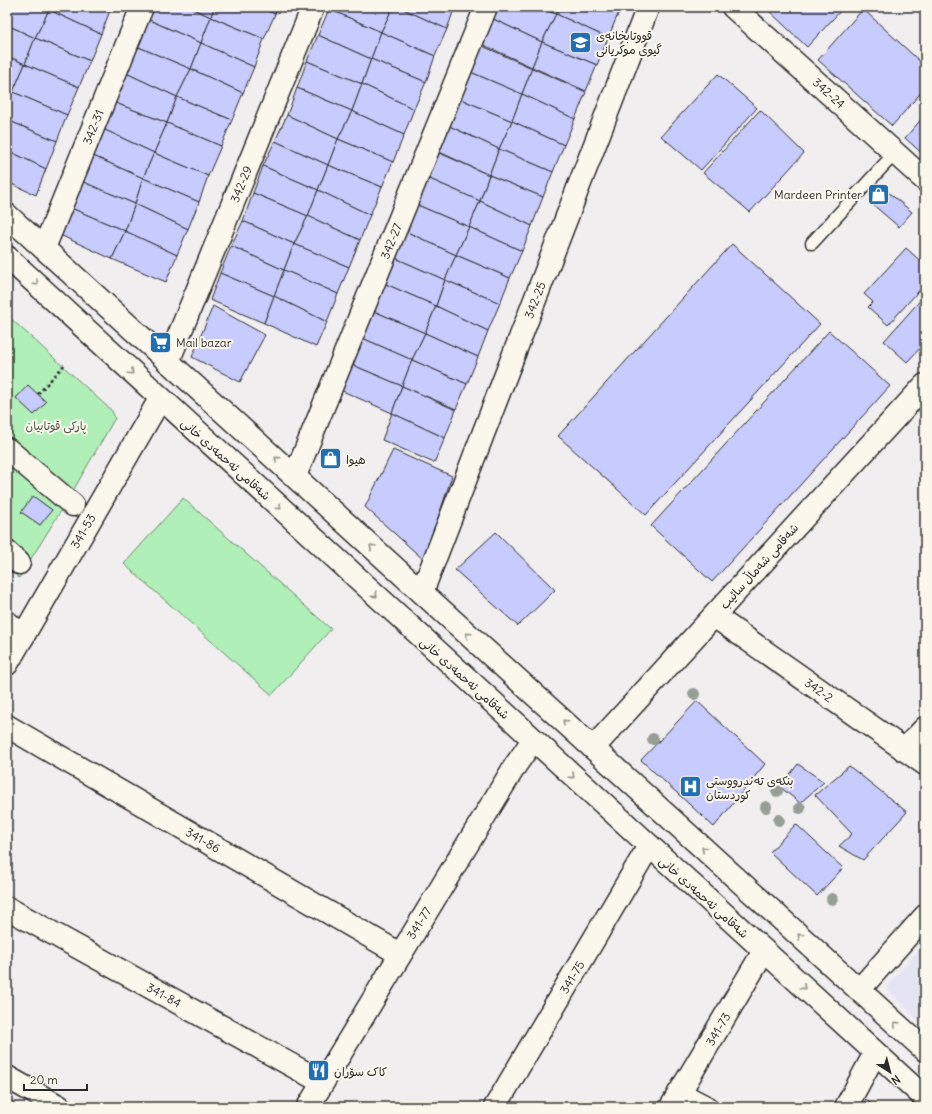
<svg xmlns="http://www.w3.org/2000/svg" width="932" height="1114" viewBox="0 0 932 1114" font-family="Delius,'Playpen Sans Arabic',sans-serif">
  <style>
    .built { fill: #e4e4f3 }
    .green { fill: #b0efb7; stroke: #6e8d71 }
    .building { fill: #c7cbfd; stroke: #2b2b2b }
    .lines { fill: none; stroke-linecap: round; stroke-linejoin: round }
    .lane-casing { stroke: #2b2b2b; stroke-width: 15 }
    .street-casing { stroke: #2b2b2b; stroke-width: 25 }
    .secondary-casing { stroke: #2b2b2b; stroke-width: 25 }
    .path { stroke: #2b2b2b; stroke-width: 2.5; stroke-dasharray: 3 3; stroke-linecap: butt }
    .lane { stroke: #fbf7ec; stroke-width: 12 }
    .street { stroke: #fbf7ec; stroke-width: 22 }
    .secondary { stroke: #fbf7ec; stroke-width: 22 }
    .tree { fill: #969e96 }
    .oneway { stroke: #93918c }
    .labels { text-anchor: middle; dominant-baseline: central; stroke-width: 4; stroke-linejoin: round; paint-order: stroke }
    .poi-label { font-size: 12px; fill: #2b2b2b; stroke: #fbf7ec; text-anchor: start }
    .street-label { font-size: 12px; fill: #2b2b2b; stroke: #fbf7ec }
    .park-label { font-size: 12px; fill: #4c5c4e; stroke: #fbf7ec }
  </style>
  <rect width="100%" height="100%" fill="#f1eeef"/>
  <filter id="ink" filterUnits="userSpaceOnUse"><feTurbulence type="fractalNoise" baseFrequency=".025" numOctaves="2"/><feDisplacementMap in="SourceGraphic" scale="8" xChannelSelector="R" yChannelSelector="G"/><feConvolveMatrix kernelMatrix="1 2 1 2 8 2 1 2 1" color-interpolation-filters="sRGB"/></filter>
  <g filter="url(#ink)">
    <polygon class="built" points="925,942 925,1027 886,988"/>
    <g class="green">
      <polygon points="7,315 112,411 115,418 67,501 19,578 7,567"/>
      <polygon points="183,498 331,629 272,695 124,564"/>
    </g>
    <g class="building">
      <polygon points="7,7 41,7 49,10 35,38 7,25"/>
      <polygon points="50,7 109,7 111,8 101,34 49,10"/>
      <polygon points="151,7 189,7 211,17 201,43 147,19"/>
      <polygon points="189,7 214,7 211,17"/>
      <polygon points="214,7 259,7 275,14 264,39 211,17"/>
      <polygon points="259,7 277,7 275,14"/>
      <polygon points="330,7 393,7 381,32 329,9"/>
      <polygon points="393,7 399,7 447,29 435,56 381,32"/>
      <polygon points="399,7 455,7 447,29"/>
      <polygon points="495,7 539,7 556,14 542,42 491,18"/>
      <polygon points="539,7 559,7 556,14"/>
      <polygon points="559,7 608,7 619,12 608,38 556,14"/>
      <polygon points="608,7 621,7 619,12"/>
      <polygon points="765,7 844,7 807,47"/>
      <polygon points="329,9 381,32 371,59 318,35"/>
      <polygon points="863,9 925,66 925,88 892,126 818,60"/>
      <polygon points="49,10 101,34 90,61 35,38"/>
      <polygon points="556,14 608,38 597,65 542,42"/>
      <polygon points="211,17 264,39 254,67 201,43"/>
      <polygon points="491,18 542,42 532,67 479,43"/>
      <polygon points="147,19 201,43 191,69 136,46"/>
      <polygon points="7,25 35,38 25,64 7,56"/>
      <polygon points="381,32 435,56 426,82 371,59"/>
      <polygon points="318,35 371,59 362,84 307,61"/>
      <polygon points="35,38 90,61 79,87 25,64"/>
      <polygon points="542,42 597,65 586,91 532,67"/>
      <polygon points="201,43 254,67 243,93 191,69"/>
      <polygon points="478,44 532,68 522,94 468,71"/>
      <polygon points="136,46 191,69 177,97 126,73"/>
      <polygon points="7,56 25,64 13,92 7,89"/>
      <polygon points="371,59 426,82 414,109 362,84"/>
      <polygon points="307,61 362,84 352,111 297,88"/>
      <polygon points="25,64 79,87 67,115 13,92"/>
      <polygon points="532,68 586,92 575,119 522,94"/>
      <polygon points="191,69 243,93 232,120 177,97"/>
      <polygon points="468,71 522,94 512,121 458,98"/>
      <polygon points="126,73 177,97 167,123 113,102"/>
      <polygon points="718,74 757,108 701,170 661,136"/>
      <polygon points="362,84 414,109 404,135 352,111"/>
      <polygon points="297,88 352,111 338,139 287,115"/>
      <polygon points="7,89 13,92 7,106"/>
      <polygon points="13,92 67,115 57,141 7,120 7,106"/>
      <polygon points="522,94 575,119 564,145 512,121"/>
      <polygon points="177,97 232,120 221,146 167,123"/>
      <polygon points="458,98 512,121 499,149 447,125"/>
      <polygon points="113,102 167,123 154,153 103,129"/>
      <polygon points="760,110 804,153 750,212 703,173"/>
      <polygon points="352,111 404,135 393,162 338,139"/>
      <polygon points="287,115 338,139 328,165 275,141"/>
      <polygon points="925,115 925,156 905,138"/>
      <polygon points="7,120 57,141 46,169 7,150"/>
      <polygon points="512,121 564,145 553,172 499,149"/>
      <polygon points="167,123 221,146 208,176 154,153"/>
      <polygon points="447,125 499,149 489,175 435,150"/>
      <polygon points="103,129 154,153 143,178 91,155"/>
      <polygon points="338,139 393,162 382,187 328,165"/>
      <polygon points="275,141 328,165 318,190 263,166"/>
      <polygon points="499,149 553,172 543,197 489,175"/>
      <polygon points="7,150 46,169 36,195 7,182"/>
      <polygon points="435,151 489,175 480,201 425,177"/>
      <polygon points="154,153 208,176 199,202 143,178"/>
      <polygon points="91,155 143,178 135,204 81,181"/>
      <polygon points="328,165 382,187 370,215 318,190"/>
      <polygon points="263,166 318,190 308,216 253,193"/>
      <polygon points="489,175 543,197 532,226 480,201"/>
      <polygon points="425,177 480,201 469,227 415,204"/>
      <polygon points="143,178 199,202 188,229 135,204"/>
      <polygon points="81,181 135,204 125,231 71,208"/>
      <polygon points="883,188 912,212 899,227 871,203"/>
      <polygon points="318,190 370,215 360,240 308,216"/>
      <polygon points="253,193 308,216 294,244 243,221"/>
      <polygon points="480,201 532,226 522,251 469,227"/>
      <polygon points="135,204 188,229 177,255 125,231"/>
      <polygon points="415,204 469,227 456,255 405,231"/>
      <polygon points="71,208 125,231 112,259 60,235"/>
      <polygon points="308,216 360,240 349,267 294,244"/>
      <polygon points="243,221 294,244 284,270 231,246"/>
      <polygon points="469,227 522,251 510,278 456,255"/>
      <polygon points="125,231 177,255 166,282 112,259"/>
      <polygon points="405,231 456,255 445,280 393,257"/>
      <polygon points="294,244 349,267 338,294 284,270"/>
      <polygon points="732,244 820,324 646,515 558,436"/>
      <polygon points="231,246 284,270 274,296 220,273"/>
      <polygon points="906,248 925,265 925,284 888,325 868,307 873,302 864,294"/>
      <polygon points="456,255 510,278 500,303 445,280"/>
      <polygon points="393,257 445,280 436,306 381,282"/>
      <polygon points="284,270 338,294 327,322 274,296"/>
      <polygon points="220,273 274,296 264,323 210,300"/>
      <polygon points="445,280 500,303 488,331 436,306"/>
      <polygon points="381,282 436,306 425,333 371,310"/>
      <polygon points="925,295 925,343 907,362 884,341"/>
      <polygon points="274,296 327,322 316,347 264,323"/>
      <polygon points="213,306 265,335 240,382 192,357"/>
      <polygon points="436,306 488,331 478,357 425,333"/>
      <polygon points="371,310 425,333 412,360 360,337"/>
      <polygon points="829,331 890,386 712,582 651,526"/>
      <polygon points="425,333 478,357 467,384 412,360"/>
      <polygon points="360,337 412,360 402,386 348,363"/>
      <polygon points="412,360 467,384 456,409 402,386"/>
      <polygon points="348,363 402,386 392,413 338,389"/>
      <polygon points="28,385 46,402 34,415 16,398"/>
      <polygon points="402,386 456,410 445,438 392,413"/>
      <polygon points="392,413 445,438 434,463 382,440"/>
      <polygon points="393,450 452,476 424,560 365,507"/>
      <polygon points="33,496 52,510 40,525 21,512"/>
      <polygon points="496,532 555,590 518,626 455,570"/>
      <polygon points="697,701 765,764 714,827 641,760"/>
      <polygon points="798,764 824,782 800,803 780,787"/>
      <polygon points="849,766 907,812 863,860 839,846 852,834 815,795"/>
      <polygon points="796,824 843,868 817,896 770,852"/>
      <polygon points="866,1099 874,1107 862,1107"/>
    </g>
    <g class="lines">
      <defs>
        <polyline id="lane" points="812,243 895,153"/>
        <g id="street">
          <polyline points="733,7 925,180"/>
          <polyline points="44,248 142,7"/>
          <polyline points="168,362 313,7"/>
          <polyline points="7,449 73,505"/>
          <polyline points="295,476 486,7"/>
          <polyline points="7,552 19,563"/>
          <polyline points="422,592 648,7"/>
          <polyline points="714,616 925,764"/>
          <polyline points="7,622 23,637"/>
          <polyline points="7,664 160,399"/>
          <polyline points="7,726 400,954"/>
          <polyline points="904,750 925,728"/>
          <polyline points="7,908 322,1082"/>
          <polyline points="859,990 925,916"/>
          <polyline points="7,1077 60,1107"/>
          <polyline points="679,1093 706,1107"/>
          <polyline points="308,1107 515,766 533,740"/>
          <polyline points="495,1107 649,846"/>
          <polyline points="671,1107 764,951"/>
          <polyline points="846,1107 875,1053"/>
        </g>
        <g id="secondary">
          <polyline points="7,215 925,1050"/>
          <polyline points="7,257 925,1098"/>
          <polyline points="593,748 925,385"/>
        </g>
      </defs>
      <use href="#lane" class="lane-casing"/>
      <use href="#street" class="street-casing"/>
      <use href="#secondary" class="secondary-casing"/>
      <polyline class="path" points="38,394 66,363"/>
      <use href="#lane" class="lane"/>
      <use href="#street" class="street"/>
      <use href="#secondary" class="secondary"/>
    </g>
    <g class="tree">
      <circle cx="694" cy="694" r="6"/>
      <circle cx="653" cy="739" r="6"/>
      <circle cx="777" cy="791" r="6"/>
      <circle cx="766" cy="807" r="6"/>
      <circle cx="800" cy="808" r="6"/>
      <circle cx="779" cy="820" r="6"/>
      <circle cx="832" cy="899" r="6"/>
    </g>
    <defs><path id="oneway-chevron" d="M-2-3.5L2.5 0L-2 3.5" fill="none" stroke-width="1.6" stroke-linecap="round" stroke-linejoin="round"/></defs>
    <g class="oneway">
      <use href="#oneway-chevron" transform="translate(36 283) rotate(43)"/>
      <use href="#oneway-chevron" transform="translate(131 372) rotate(43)"/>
      <use href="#oneway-chevron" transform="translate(277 459) rotate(-138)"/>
      <use href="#oneway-chevron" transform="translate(279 507) rotate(42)"/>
      <use href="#oneway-chevron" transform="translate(372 547) rotate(-137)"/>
      <use href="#oneway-chevron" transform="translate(375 595) rotate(42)"/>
      <use href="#oneway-chevron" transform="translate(468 635) rotate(-138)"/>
      <use href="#oneway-chevron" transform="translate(565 722) rotate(-138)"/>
      <use href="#oneway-chevron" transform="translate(572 776) rotate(42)"/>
      <use href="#oneway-chevron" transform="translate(704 849) rotate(-138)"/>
      <use href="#oneway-chevron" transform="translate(800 936) rotate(-138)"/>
      <use href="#oneway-chevron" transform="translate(803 987) rotate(42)"/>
      <use href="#oneway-chevron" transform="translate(896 1024) rotate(-138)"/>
    </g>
  </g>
  <defs>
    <symbol id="school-square" viewBox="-11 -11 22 22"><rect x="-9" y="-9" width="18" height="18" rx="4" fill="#1f6fb2" stroke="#fbf7ec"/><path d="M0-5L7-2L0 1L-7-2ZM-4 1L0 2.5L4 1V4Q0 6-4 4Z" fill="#fff"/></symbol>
    <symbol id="shop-square" viewBox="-11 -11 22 22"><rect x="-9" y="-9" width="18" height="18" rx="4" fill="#1f6fb2" stroke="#fbf7ec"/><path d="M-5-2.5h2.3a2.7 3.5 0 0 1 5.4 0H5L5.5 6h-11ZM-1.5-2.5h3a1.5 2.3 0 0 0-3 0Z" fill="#fff"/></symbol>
    <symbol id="supermarket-square" viewBox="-11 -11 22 22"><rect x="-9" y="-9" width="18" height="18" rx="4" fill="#1f6fb2" stroke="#fbf7ec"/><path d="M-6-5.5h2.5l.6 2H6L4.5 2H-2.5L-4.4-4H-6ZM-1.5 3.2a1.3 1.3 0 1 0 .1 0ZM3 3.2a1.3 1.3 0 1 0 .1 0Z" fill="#fff"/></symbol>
    <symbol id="hospital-square" viewBox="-11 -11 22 22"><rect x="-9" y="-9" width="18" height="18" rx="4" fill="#1f6fb2" stroke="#fbf7ec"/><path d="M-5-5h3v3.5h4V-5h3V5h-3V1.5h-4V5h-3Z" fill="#fff"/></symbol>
    <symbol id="restaurant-square" viewBox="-11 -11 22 22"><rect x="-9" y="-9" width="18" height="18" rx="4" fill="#1f6fb2" stroke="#fbf7ec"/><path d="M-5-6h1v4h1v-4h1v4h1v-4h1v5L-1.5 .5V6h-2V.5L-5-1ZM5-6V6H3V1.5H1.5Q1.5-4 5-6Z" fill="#fff"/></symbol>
  </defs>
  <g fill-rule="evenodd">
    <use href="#school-square" x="568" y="30" width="25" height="25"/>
    <use href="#shop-square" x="866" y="182" width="25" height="25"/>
    <use href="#supermarket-square" x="148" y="330" width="25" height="25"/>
    <use href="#shop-square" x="318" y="446" width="25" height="25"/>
    <use href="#hospital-square" x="678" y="774" width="25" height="25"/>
    <use href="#restaurant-square" x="306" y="1058" width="25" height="25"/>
  </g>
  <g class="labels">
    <g class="poi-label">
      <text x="596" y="35">قووتابخانەی<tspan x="596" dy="14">گيوی موكريانی</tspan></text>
      <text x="862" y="194" text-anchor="end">Mardeen Printer</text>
      <text x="176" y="342">Mail bazar</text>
      <text x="346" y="459">هيوا</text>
      <text x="706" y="780">بنکەی تەندرووستی<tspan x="706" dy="14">کوردستان</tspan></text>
      <text x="334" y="1071">کاک سۆران</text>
    </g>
    <g class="street-label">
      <text transform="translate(829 93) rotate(42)">342-24</text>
      <text transform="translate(93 127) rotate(-68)">342-31</text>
      <text transform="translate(241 184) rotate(-68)">342-29</text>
      <text transform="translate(391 241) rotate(-68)">342-27</text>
      <text transform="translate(535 300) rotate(-69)">342-25</text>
      <text transform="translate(226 459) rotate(42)">شەقامی ئەحمەدی خانی</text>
      <text transform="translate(83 531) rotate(-60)">341-53</text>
      <text transform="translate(759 566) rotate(-48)">شەقامی شەماڵ سائیب</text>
      <text transform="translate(465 678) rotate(42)">شەقامی ئەحمەدی خانی</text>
      <text transform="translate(819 690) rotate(35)">342-2</text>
      <text transform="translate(203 840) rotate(30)">341-86</text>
      <text transform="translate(704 897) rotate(42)">شەقامی ئەحمەدی خانی</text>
      <text transform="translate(419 923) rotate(-58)">341-77</text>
      <text transform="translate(572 977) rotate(-59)">341-75</text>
      <text transform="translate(164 995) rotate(29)">341-84</text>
      <text transform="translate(718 1029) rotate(-59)">341-73</text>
    </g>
    <g class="park-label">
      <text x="56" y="425">پارکی قوتابیان</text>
    </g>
  </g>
  <rect width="932" height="1114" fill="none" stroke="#fbf7ec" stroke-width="24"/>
  <rect x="12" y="12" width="908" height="1090" fill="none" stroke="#2b2b2b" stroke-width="1.5" filter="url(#ink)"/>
  <g transform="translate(890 1072) rotate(144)" stroke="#fbf7ec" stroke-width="3" paint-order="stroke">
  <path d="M0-3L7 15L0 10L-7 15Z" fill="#2b2b2b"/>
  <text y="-6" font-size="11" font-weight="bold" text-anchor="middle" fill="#2b2b2b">N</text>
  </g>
  <path d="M24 1084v6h63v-6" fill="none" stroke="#2b2b2b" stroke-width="2"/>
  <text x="30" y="1084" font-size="12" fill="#2b2b2b" stroke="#fbf7ec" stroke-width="3" paint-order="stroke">20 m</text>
</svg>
